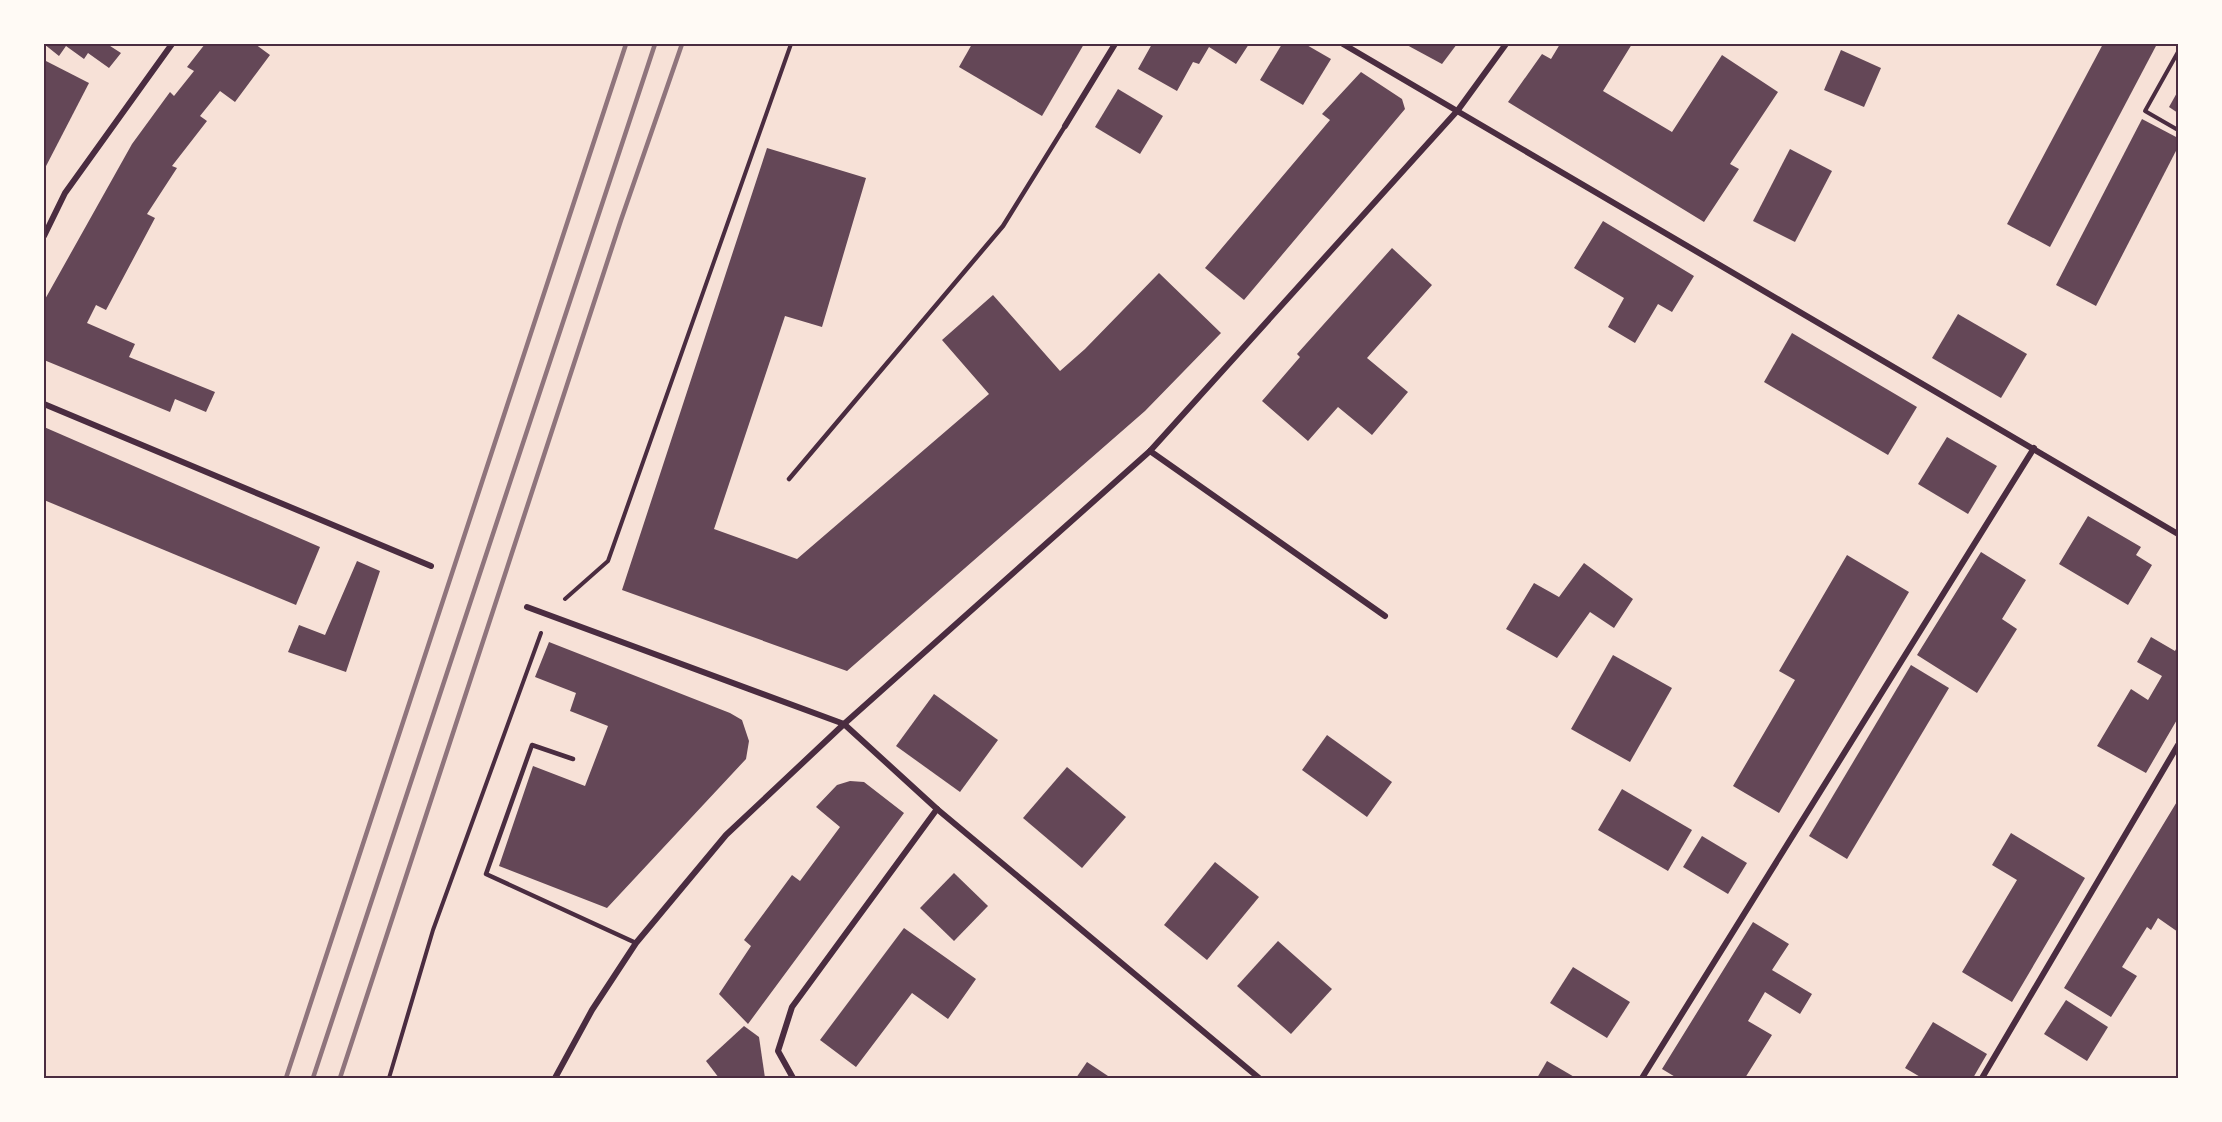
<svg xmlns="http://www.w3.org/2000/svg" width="2222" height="1122" viewBox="0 0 2222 1122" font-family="'PT Sans Narrow',sans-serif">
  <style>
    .building { fill: #644757 }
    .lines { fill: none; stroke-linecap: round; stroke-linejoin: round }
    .path { stroke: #4a2c40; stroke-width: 4 }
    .service { stroke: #4a2c40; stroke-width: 4.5 }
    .minor { stroke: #4a2c40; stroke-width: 6 }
    .rail { stroke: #8f747c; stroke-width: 4.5 }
    .neatline { fill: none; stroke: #4a2c40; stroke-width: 2 }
  </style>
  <rect width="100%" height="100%" fill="#f7e1d7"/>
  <g class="building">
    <polygon points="44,44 107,44 121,53 109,68 88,53 84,59 66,46 59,56"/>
    <polygon points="205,44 255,44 270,55 235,102 220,91 200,116 207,121 172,166 177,168 147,214 155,218 106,310 96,305 87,323 135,344 129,357 215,392 206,412 175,399 170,412 44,360 44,301 132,144 170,92 174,96 194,71 187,67"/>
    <polygon points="972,44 1084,44 1042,116 959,67"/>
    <polygon points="1152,44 1249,44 1236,64 1209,47 1199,64 1193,62 1177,91 1138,69"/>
    <polygon points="1282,44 1305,44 1331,59 1303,105 1260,80"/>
    <polygon points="1405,44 1457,44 1442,64"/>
    <polygon points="1560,44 1632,44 1603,91 1672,132 1722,55 1778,92 1730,164 1739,169 1704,222 1508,102 1542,54 1551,59"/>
    <polygon points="2103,44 2157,44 2050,247 2007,224"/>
    <polygon points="1841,50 1881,68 1864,107 1824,90"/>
    <polygon points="44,60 89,83 44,170"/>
    <polygon points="1361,72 1402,99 1405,109 1244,300 1205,268 1330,120 1322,114"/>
    <polygon points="1118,89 1163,116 1140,154 1095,127"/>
    <polygon points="2178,91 2178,113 2169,107"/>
    <polygon points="2142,119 2178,138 2178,147 2096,306 2056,285"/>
    <polygon points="767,148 866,178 822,327 785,316 714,529 797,559 989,394 942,340 993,295 1060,371 1085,349 1159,273 1221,333 1145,411 847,671 622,590"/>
    <polygon points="1790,149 1832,171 1795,242 1753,221"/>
    <polygon points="1603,221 1694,276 1672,312 1658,304 1635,343 1608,327 1624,298 1574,268"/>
    <polygon points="1392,248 1432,285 1367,358 1408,392 1372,435 1338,407 1308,441 1262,401 1300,357 1297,354"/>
    <polygon points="1958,314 2027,354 2001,398 1932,358"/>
    <polygon points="1792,333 1917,407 1888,455 1764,382"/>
    <polygon points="44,427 320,547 296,605 44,500"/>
    <polygon points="1947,437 1997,466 1968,514 1918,484"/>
    <polygon points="2088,516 2141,547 2136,555 2152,565 2128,605 2059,564"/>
    <polygon points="1981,552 2026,580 2002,619 2017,629 1977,693 1917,655"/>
    <polygon points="1847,555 1909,592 1779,813 1733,786 1795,680 1779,671"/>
    <polygon points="357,561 380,571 346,672 288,652 299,625 325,635"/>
    <polygon points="1584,563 1633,599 1614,628 1590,612 1557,658 1506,629 1534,583 1559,597"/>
    <polygon points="2151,637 2175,651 2178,645 2178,718 2146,773 2097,746 2131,689 2148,700 2162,676 2137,662"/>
    <polygon points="549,642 730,713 742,720 749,741 746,759 607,908 499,866 533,766 585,786 608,726 570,711 576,693 535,677"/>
    <polygon points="1613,655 1672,688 1630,762 1571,729"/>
    <polygon points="1911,665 1949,688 1847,859 1809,836"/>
    <polygon points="934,694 998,740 960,792 896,746"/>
    <polygon points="1327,735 1392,782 1367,817 1302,770"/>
    <polygon points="1067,767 1126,817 1082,868 1023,818"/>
    <polygon points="850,781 864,782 904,813 748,1024 719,994 751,946 744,940 792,875 800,881 840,827 816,807 837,785"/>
    <polygon points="1622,789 1692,830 1668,871 1598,830"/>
    <polygon points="2178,800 2178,932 2158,918 2151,930 2147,927 2122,967 2137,976 2111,1017 2064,988"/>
    <polygon points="2011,833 2085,878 2012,1002 1962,972 2017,880 1992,865"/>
    <polygon points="1702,836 1747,863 1728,894 1683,867"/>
    <polygon points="1215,862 1259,897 1207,960 1164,925"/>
    <polygon points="954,873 988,906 954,941 920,908"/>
    <polygon points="1753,922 1789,944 1772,970 1812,994 1800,1014 1765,992 1748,1021 1772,1035 1745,1078 1677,1078 1662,1069"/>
    <polygon points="904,928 976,979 948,1019 912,993 856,1067 820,1040"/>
    <polygon points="1278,941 1332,989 1291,1034 1237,986"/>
    <polygon points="1573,967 1630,1002 1607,1038 1550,1003"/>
    <polygon points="2066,1000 2108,1027 2087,1061 2044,1034"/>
    <polygon points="1933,1022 1987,1054 1973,1078 1922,1078 1905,1068"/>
    <polygon points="744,1026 759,1037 765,1078 719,1078 706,1061"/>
    <polygon points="1547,1061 1576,1078 1537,1078"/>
    <polygon points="1087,1062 1111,1078 1076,1078"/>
  </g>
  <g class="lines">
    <g class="path">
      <polyline points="2178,52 2145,111 2178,130"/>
      <polyline points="565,599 608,561 791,44"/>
      <polyline points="389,1078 433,930 541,633"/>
    </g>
    <g class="service">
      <polyline points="789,479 1003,226 1065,126"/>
      <polyline points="573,759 532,745 486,874 636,943"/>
    </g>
    <g class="minor">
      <polyline points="1343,44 2178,534"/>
      <polyline points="1065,126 1115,44"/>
      <polyline points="44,236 65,193 172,44"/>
      <polyline points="44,404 431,566"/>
      <polyline points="1150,451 1385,616"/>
      <polyline points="527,607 844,724 937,809 1259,1078"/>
      <polyline points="555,1078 592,1010 636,943 726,835 844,724 1150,451 1458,110 1506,44"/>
      <polyline points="793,1078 778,1051 792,1007 937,809"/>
      <polyline points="1642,1078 2034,448"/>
      <polyline points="1982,1078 2178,745"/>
    </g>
    <g class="rail">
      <polyline points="286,1078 626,44"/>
      <polyline points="313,1078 655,44"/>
      <polyline points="340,1078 621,220 682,44"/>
    </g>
  </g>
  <rect width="2222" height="1122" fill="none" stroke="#fffaf5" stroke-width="90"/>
  <rect x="45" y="45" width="2132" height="1032" class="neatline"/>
</svg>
